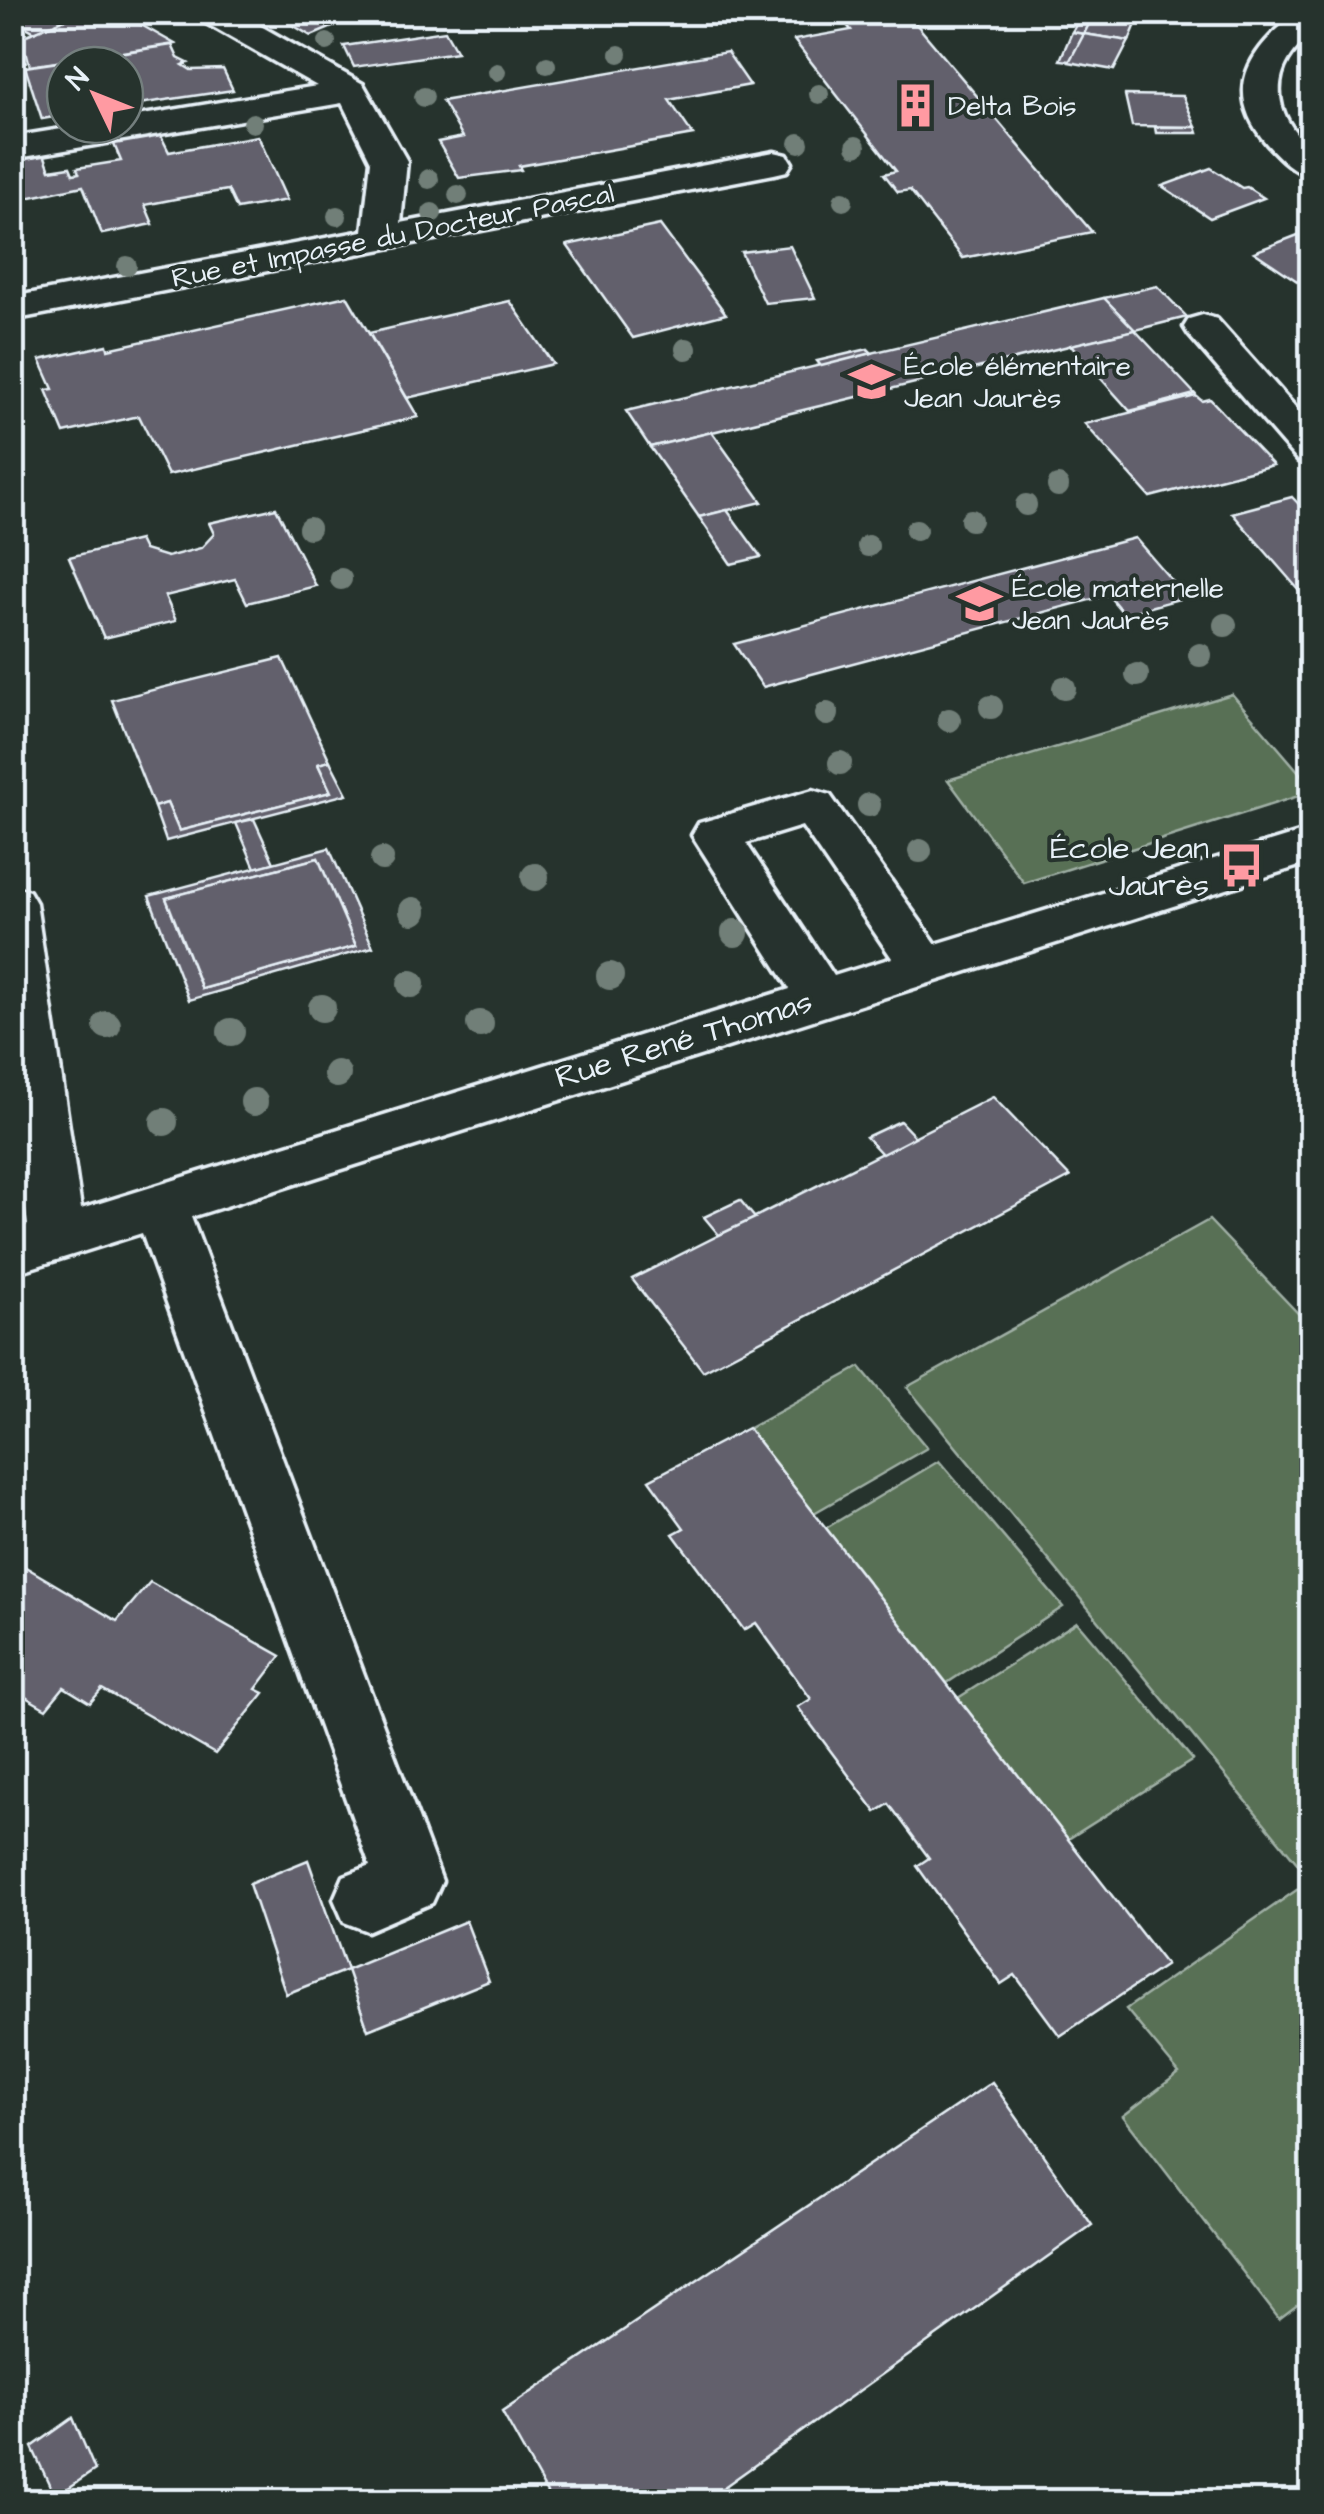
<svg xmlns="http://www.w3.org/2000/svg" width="1324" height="2514" viewBox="0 0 1324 2514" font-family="'Architects Daughter',sans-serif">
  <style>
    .green { fill: #597054; stroke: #a0b0a6; stroke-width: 2.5 }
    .building { fill: #62606c; stroke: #e8f1f8; stroke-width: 2.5; fill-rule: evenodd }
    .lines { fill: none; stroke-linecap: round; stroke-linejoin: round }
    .minor-casing { stroke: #e8f1f8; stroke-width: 7 }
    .minor { fill: #26332d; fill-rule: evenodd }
    .tree { fill: #717f78 }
    .labels { text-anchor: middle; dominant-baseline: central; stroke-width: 8; stroke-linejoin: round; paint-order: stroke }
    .far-poi-label { font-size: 28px; fill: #e8f1f8; stroke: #26332d; text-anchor: start }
    .far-street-label { font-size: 28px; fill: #e8f1f8; stroke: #26332d }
    .poi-label { font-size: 32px; fill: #e8f1f8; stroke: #26332d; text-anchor: end }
    .street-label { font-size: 32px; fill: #e8f1f8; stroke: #26332d }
  </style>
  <rect width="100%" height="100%" fill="#26332d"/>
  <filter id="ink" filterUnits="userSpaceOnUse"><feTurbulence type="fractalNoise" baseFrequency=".01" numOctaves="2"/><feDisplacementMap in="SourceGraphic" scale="20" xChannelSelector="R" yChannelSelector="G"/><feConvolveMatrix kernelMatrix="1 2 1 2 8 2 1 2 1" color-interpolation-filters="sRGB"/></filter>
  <g filter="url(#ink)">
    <g class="green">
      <polygon points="1232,694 1311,786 1311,792 1024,883 948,780"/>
      <polygon points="1209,1220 1311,1327 1312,2294 1279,2319 1123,2116 1179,2073 1126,2009 1311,1880 907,1387"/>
      <polygon points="860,1367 927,1448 814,1513 748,1429"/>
      <polygon points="939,1461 1063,1607 947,1683 826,1528"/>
      <polygon points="1077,1622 1193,1760 1068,1839 958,1698"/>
    </g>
    <g class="building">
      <polygon points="12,12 82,12 35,32 12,19"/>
      <polygon points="82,12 118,12 175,44 30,66 27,54 12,45 12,41"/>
      <polygon points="283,12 348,12 356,17 311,36 276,15"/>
      <polygon points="876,12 906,12 1092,232 963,258 910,190 898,192 884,174 896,171 794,40 851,30 842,19"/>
      <polygon points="1083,12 1095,14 1084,34 1072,32"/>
      <polygon points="1141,12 1129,41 1084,34 1095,12"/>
      <polygon points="445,31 457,52 354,67 344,46"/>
      <polygon points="1072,32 1084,34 1070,61 1060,60"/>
      <polygon points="1084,34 1129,41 1114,70 1069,62"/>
      <polygon points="172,45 178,58 188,63 183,65 191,70 223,69 233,90 125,106 125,65 65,65 65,115 42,119 25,67"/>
      <polygon points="727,52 750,85 669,100 693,135 519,166 521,170 459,178 438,142 463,137 442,101"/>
      <polygon points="1125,95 1183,96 1196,127 1132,126"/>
      <polygon points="1155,127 1196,127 1198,133 1156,133"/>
      <polygon points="160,134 169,152 258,136 287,200 237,209 228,190 175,199 145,205 153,224 102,234 83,186 12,201 12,160 44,154 50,170 70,167 73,174 79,173 77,168 121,161 113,142"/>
      <polygon points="1211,168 1242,188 1247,187 1264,198 1210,218 1162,186"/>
      <polygon points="660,225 726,314 633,338 567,245"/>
      <polygon points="1298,235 1312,244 1312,284 1306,287 1254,252"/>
      <polygon points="790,246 815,298 765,303 741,252"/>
      <polygon points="1157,286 1187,317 1135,330 1104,298"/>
      <polygon points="347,296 418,417 168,475 139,416 64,433 46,390 53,389 40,360 107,345 108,349"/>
      <polygon points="1104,298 1135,330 650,447 626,411"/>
      <polygon points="510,301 553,364 407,398 369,333"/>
      <polygon points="1135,330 1195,394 1130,411 1071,345"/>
      <polygon points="868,349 872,353 821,366 817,361"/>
      <polygon points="1196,396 1202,401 1210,399 1273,465 1150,497 1085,424"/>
      <polygon points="712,432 762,502 699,517 650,447"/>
      <polygon points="1292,497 1312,518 1312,605 1232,513"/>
      <polygon points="276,508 316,586 247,603 235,579 165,596 176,621 104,638 69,557 139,540 144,550 167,557 201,548 214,534 209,523"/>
      <polygon points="727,510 761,557 731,564 699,517"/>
      <polygon points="1135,538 1186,597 1124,614 1108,595 763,687 734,644"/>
      <polygon points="282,658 330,761 318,764 331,792 179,831 167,803 154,807 112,700"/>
      <polygon points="330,761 347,794 166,841 154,807 167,803 179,831 331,792 318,764"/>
      <polygon points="254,819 274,863 255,868 236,823"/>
      <path d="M329 848 373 947 189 1000 149 896ZM318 858 356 946 202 989 166 898Z"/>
      <polygon points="318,858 356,946 202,989 166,898"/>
      <polygon points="993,1097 1070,1177 703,1371 632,1279"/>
      <polygon points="900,1121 915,1137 882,1154 866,1137"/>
      <polygon points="740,1200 755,1218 719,1235 704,1217"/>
      <polygon points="748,1428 1166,1965 1060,2036 1015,1975 1001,1984 917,1866 929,1858 889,1804 876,1812 798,1707 811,1699 756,1623 744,1630 673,1534 684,1528 649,1480"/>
      <polygon points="12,1559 117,1621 150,1582 281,1656 256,1689 264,1693 215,1754 102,1689 90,1703 64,1687 46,1709 12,1689"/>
      <polygon points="308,1860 347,1970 286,1994 249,1884"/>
      <polygon points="466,1921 489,1981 368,2030 347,1970"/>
      <polygon points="992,2082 1092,2225 703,2502 552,2502 502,2412"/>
      <polygon points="73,2418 95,2470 55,2497 32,2447"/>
    </g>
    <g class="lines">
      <defs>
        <g id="minor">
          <polygon points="195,12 236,12 363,84 407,161 401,223 774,152 787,155 792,163 787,171 774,174 12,320 12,297 363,231 371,161 342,103 12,159 12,137 86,125 125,125 125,118 317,86 199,19"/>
          <path d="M1299 12H1312V35C1268 67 1270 115 1312 148V177C1293 172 1280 158 1267 144 1221 90 1250 48 1299 12Z"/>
          <polygon points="1203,315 1217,319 1312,426 1312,464 1298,461 1189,335 1184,327 1189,319"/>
          <path d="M813 790 830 795 936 944 1312 829V862L191 1217 442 1881 432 1903 367 1931 344 1922 334 1899 344 1876 370 1866 142 1233 12 1274V1230L28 1225 12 1099V886L29 891 36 903 81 1209 790 989 692 835 699 823ZM802 826 892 958 834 976 746 843Z"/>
        </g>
      </defs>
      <use href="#minor" class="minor-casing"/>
      <use href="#minor" class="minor"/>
    </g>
    <g class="tree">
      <circle cx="327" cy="42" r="9"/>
      <circle cx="619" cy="54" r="9"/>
      <circle cx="547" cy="65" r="9"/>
      <circle cx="497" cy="72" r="9"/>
      <circle cx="819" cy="94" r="10"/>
      <circle cx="424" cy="97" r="10"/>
      <circle cx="253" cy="123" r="10"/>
      <circle cx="799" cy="143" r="10"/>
      <circle cx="856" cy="146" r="10"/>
      <circle cx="429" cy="179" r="10"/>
      <circle cx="458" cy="195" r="10"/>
      <circle cx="843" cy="201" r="10"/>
      <circle cx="432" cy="213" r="10"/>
      <circle cx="337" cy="216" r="10"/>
      <circle cx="127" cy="266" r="10"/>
      <circle cx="686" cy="349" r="11"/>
      <circle cx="1058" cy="486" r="11"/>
      <circle cx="1026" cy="505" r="11"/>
      <circle cx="971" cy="520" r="11"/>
      <circle cx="309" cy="528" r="11"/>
      <circle cx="916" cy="530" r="11"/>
      <circle cx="868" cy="546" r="11"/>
      <circle cx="341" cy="579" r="11"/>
      <circle cx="1225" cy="625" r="12"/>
      <circle cx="1200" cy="655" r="12"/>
      <circle cx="1137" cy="675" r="12"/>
      <circle cx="1064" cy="688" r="12"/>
      <circle cx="991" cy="707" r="12"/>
      <circle cx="827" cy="714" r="12"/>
      <circle cx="949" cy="720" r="12"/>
      <circle cx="840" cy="763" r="12"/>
      <circle cx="869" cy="805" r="12"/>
      <circle cx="920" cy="851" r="12"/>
      <circle cx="382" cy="859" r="12"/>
      <circle cx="535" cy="877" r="14"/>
      <circle cx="413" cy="911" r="14"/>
      <circle cx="735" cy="933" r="14"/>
      <circle cx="610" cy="976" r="14"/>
      <circle cx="411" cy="984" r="14"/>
      <circle cx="322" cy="1008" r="14"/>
      <circle cx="480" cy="1024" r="14"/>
      <circle cx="107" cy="1025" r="14"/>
      <circle cx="231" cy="1032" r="14"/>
      <circle cx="337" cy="1074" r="14"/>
      <circle cx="254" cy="1102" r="14"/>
      <circle cx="164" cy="1122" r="14"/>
    </g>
  </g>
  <defs>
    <symbol id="building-bare" viewBox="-9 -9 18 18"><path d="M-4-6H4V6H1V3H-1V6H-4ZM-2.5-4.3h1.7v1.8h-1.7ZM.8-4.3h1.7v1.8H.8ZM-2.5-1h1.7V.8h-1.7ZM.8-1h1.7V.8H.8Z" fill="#ff9aa2" stroke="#26332d" stroke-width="2.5" paint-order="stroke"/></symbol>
    <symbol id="school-bare" viewBox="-9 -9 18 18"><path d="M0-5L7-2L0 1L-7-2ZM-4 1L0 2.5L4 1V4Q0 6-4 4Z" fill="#ff9aa2" stroke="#26332d" stroke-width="2.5" paint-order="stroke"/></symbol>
    <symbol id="bus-bare" viewBox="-9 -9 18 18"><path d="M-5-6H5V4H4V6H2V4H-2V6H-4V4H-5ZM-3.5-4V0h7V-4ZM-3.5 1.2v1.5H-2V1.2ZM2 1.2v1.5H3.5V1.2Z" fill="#ff9aa2" stroke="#26332d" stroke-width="2.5" paint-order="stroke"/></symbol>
  </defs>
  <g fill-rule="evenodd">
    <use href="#building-bare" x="884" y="74" width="63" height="63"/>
    <use href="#school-bare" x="840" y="350" width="63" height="63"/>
    <use href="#school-bare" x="948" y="572" width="63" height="63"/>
    <use href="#bus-bare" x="1210" y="834" width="63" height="63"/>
  </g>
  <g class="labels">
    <g class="far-poi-label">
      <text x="948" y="106">Delta Bois</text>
      <text x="904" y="366">École élémentaire<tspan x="904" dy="32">Jean Jaurès</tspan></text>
      <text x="1012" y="588">École maternelle<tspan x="1012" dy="32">Jean Jaurès</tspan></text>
    </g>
    <g class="far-street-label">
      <text transform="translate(393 236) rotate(-11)">Rue et Impasse du Docteur Pascal</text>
    </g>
    <g class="poi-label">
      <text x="1209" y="848">École Jean<tspan x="1209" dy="37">Jaurès</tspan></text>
    </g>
    <g class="street-label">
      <text transform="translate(684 1040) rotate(-17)">Rue René Thomas</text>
    </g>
  </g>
  <rect width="1324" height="2514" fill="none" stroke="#26332d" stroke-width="50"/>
  <rect x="25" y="25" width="1274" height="2464" fill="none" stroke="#e8f1f8" stroke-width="4" filter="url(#ink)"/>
  <g transform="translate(95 95) rotate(313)"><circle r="48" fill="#26332d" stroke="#747f7e" stroke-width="2.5"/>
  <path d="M0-8L18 38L0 25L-18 38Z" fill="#ff9aa2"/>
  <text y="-15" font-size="28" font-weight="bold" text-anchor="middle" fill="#e8f1f8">N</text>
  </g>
</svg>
